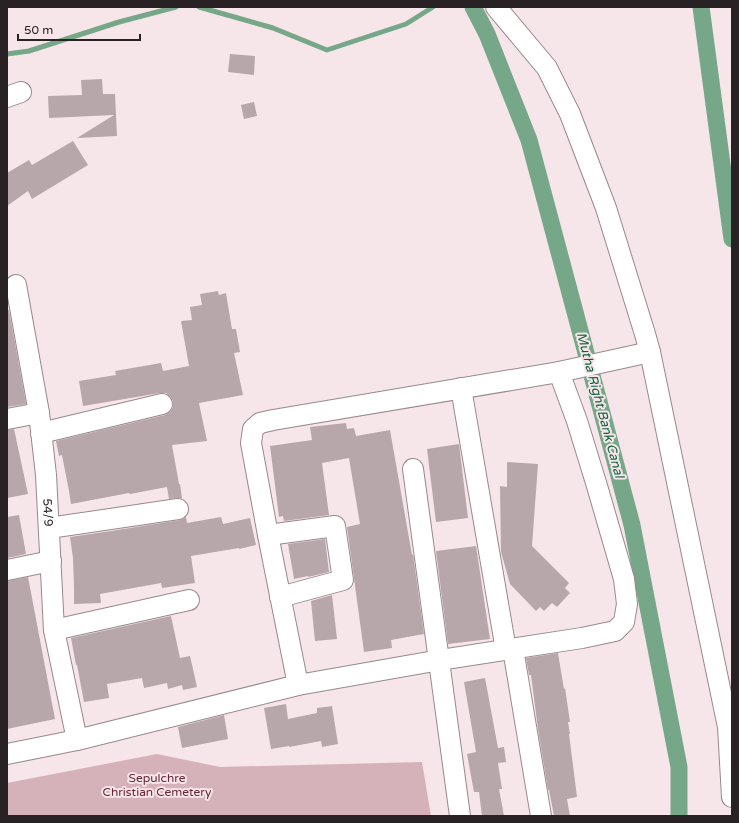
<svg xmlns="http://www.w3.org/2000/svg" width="739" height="823" viewBox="0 0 739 823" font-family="'Varela Round',sans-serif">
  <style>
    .green { fill: #d5b2b9 }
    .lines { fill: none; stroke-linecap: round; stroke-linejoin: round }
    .stream { stroke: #76a789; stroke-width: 5 }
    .canal { stroke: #76a789; stroke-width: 17 }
    .building { fill: #b7a7aa }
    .minor-casing { stroke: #98898c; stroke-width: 22 }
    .minor { stroke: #fff; stroke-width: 20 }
    .labels { text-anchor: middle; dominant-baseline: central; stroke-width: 4; stroke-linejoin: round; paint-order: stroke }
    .street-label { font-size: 12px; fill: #282224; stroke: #f7e6e9 }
    .park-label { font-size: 12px; fill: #692539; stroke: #f7e6e9 }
    .water-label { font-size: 13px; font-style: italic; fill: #0d633d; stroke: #f7e6e9 }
  </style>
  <rect width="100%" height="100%" fill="#f7e6e9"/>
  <polygon class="green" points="157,754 220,767 422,762 431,816 7,816 7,783"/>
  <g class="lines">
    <g class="stream">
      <polyline points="199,7 273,28 327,50 406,24 433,7"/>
      <polyline points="7,54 29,51 119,22 176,7"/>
    </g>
    <g class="canal">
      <polyline points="473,7 487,34 529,140 632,525 679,767 679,816"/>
      <polyline points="701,7 732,239"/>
    </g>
  </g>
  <g class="building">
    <polygon points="230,54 255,56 254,75 228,72"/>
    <polygon points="102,79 103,94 115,94 117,136 77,138 114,115 49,118 48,96 82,95 81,80"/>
    <polygon points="254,102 257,116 244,119 241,105"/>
    <polygon points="73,141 88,165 32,199 28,191 7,206 7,173 29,160 32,165"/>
    <polygon points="218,291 219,295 226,293 232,329 236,329 240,352 234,353 243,395 199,403 207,441 172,445 179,484 180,484 182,498 176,498 169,499 167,487 130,494 129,493 71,504 69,491 62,455 59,456 56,441 165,415 170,412 173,407 173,401 170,396 166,393 160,393 83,406 79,381 116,375 115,371 161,363 163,371 189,366 181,321 192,320 190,307 202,305 200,294"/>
    <polygon points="7,310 9,310 26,404 7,407"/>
    <polygon points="346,423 347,429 354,428 356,436 390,430 412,555 413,554 424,634 391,640 392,648 364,652 347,527 360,524 349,458 322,463 329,515 284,521 283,516 279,517 270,446 312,440 310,427"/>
    <polygon points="14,429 28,494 7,498 7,430"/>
    <polygon points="459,444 468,518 436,522 427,449"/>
    <polygon points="507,462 538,464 532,546 569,583 565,588 570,593 557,607 552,603 544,611 540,607 536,611 510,584 501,552 500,486 507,487"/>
    <polygon points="19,515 26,554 7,558 7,517"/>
    <polygon points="186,517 187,523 221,517 223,524 250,518 256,545 239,549 239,548 191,556 195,583 162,588 161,583 100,594 101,603 74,604 74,588 73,558 70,537 111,531 180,520"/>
    <polygon points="325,539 329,572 308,577 308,576 294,579 288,544"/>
    <polygon points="476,546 490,639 448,644 436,551"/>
    <polygon points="28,577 55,719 7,729 7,581"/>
    <polygon points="332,595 337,639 315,641 311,601"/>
    <polygon points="171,616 180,658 190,656 197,687 183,690 182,685 168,689 167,683 144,688 142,678 107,684 109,698 84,702 77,665 76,665 71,638"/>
    <polygon points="558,653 564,689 565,688 570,722 568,722 570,734 569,734 577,797 567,799 570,816 554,816 549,790 548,790 538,729 531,675 529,675 526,658"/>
    <polygon points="485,678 498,748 504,747 506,762 498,763 502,789 499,789 504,816 482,816 479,792 474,792 467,754 476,752 464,682"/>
    <polygon points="286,704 288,719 317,713 317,708 332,706 338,744 322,747 321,741 289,747 289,746 271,749 264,708"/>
    <polygon points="224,715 228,739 182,748 178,727"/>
  </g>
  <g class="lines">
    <defs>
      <g id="minor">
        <polyline points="496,7 547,68 570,114 606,208 645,334 650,352 728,727 732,797"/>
        <polyline points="7,97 21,92"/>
        <path id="s1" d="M16 285 39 413 46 475 54 630 77 740"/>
        <polyline points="461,388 506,650"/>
        <polyline points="7,419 39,413"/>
        <polyline points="41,433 162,404"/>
        <polyline points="413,469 460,816"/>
        <polyline points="49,528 178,509"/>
        <polyline points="268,535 335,526 343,580 280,597"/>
        <polyline points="7,570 51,561"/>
        <polyline points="54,630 189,600"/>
        <polyline points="513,649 541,816"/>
        <polyline points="298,685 268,535 251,443 253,429 260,423 273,420 559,372 650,352"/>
        <polyline points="7,754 77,740 298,685 440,660 582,638 615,631 624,622 627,604 624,579 597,486 577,421 559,372"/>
      </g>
    </defs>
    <use href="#minor" class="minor-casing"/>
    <use href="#minor" class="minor"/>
  </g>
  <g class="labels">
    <g class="street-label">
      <text stroke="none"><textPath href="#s1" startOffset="230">54/9</textPath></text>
    </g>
    <g class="park-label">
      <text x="157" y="778">Sepulchre<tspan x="157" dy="14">Christian Cemetery</tspan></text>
    </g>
    <g class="water-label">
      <text transform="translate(600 405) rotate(75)">Mutha Right Bank Canal</text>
    </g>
  </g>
  <rect width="739" height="823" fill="none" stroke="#282224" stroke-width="16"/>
  <path d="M18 34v6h122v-6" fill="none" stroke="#282224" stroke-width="2"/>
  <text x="24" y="34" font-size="12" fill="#282224" stroke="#f7e6e9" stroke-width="3" paint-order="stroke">50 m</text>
</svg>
